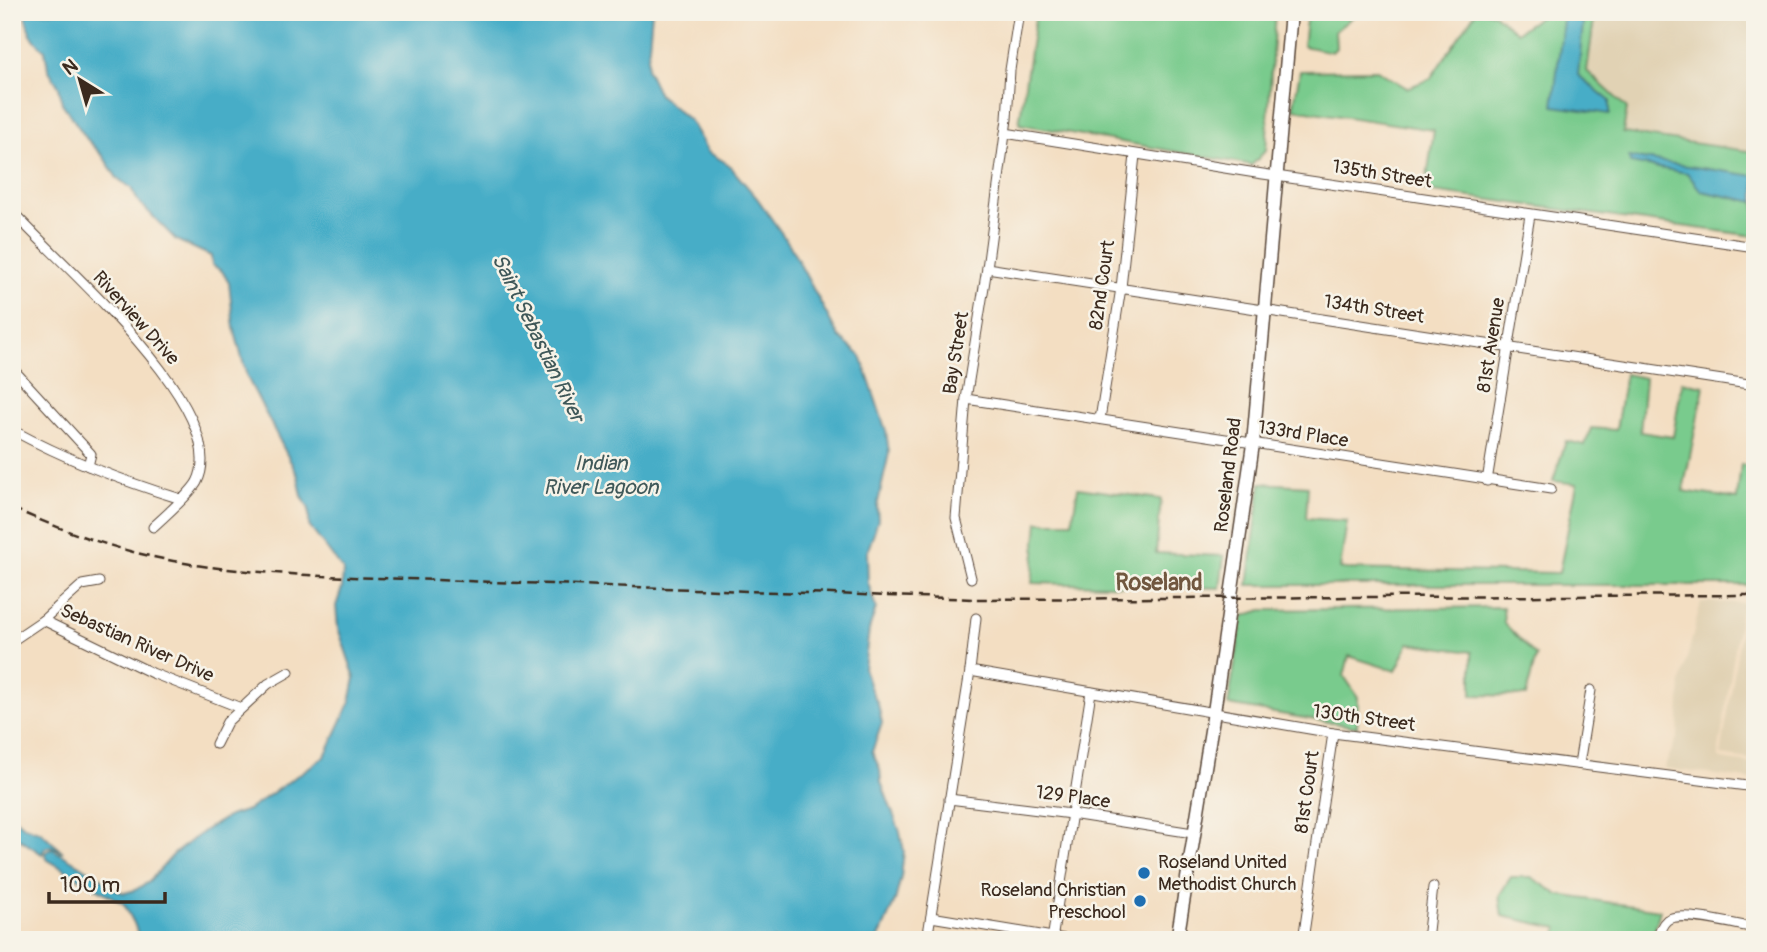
<svg xmlns="http://www.w3.org/2000/svg" width="1767" height="952" viewBox="0 0 1767 952" font-family="Pangolin,sans-serif">
  <style>
    .built { fill: #e1d2b4 }
    .green { fill: #79cb8d; stroke: #5a7a56; stroke-width: 2 }
    .water { fill: #47adc7; stroke: #416c72; stroke-width: 2 }
    .lines { fill: none; stroke-linecap: round; stroke-linejoin: round }
    .minor-casing { stroke: #574537; stroke-width: 11 }
    .secondary-casing { stroke: #574537; stroke-width: 15 }
    .minor { stroke: #fff; stroke-width: 9 }
    .secondary { stroke: #fff; stroke-width: 12 }
    .rail { stroke: #3b2a1e; stroke-width: 2.5; stroke-dasharray: 10 5; stroke-linecap: butt }
    .poi-dot { fill: #1f6fb2; stroke: #f7f3e8; stroke-width: 2.5 }
    .labels { text-anchor: middle; dominant-baseline: central; stroke-width: 5; stroke-linejoin: round; paint-order: stroke }
    .street-label { font-size: 19px; fill: #3b2a1e; stroke: #f7f3e8 }
    .poi-label { font-size: 19px; fill: #3b2a1e; stroke: #f7f3e8; text-anchor: start }
    .water-label { font-size: 21px; font-style: italic; fill: #3f5859; stroke: #f7f3e8 }
    .quarter-label { font-size: 23px; font-weight: bold; fill: #71573f; stroke: #f7f3e8 }
  </style>
  <rect width="100%" height="100%" fill="#f7f3e8"/>
  <filter id="ink" filterUnits="userSpaceOnUse"><feTurbulence type="fractalNoise" baseFrequency=".0143" numOctaves="2"/><feDisplacementMap in="SourceGraphic" scale="14" xChannelSelector="R" yChannelSelector="G"/><feConvolveMatrix kernelMatrix="1 2 1 2 8 2 1 2 1" color-interpolation-filters="sRGB"/></filter>
  <filter id="wash" filterUnits="userSpaceOnUse"><feTurbulence type="fractalNoise" baseFrequency=".00686" numOctaves="4" result="noise"/><feDisplacementMap in="SourceGraphic" scale="28" xChannelSelector="R" yChannelSelector="G"/><feGaussianBlur stdDeviation="1.57" result="paint"/><feColorMatrix in="noise" values="0 0 0 0 0 0 0 0 0 0 0 0 0 0 0 0 0 1.4 0 .05"/><feComposite in="paint" operator="in"/></filter>
  <g filter="url(#wash)">
    <rect width="100%" height="100%" fill="#f3dec2"/>
    <g class="built">
      <polygon points="1595,12 1755,12 1755,152 1622,133 1587,71"/>
      <polygon points="1701,602 1755,603 1755,609 1741,610 1718,756 1721,759 1755,764 1755,780 1664,768 1678,736 1681,683"/>
      <polygon points="1744,612 1755,612 1755,760 1721,755"/>
    </g>
    <g class="green">
      <polygon points="1036,12 1275,12 1266,150 1252,165 1019,124"/>
      <polygon points="1307,12 1359,12 1335,31 1336,48 1332,52 1303,46"/>
      <polygon points="1476,12 1492,12 1517,32 1542,15 1541,12 1595,12 1587,71 1627,108 1623,133 1755,152 1755,236 1425,191 1434,130 1293,109 1300,71 1377,70 1407,88 1430,79"/>
      <polygon points="1625,374 1645,378 1640,432 1673,437 1682,382 1704,386 1683,491 1737,499 1741,464 1755,468 1755,585 1248,585 1261,483 1308,486 1306,518 1347,521 1340,569 1559,573 1577,484 1553,481 1566,441 1585,445 1591,428 1616,430"/>
      <polygon points="1078,488 1161,499 1156,553 1224,556 1220,588 1032,583 1038,522 1072,522"/>
      <polygon points="1503,607 1504,623 1536,656 1526,696 1472,695 1472,652 1409,643 1396,671 1349,656 1344,676 1358,697 1357,727 1228,705 1243,616 1262,610"/>
      <polygon points="1511,877 1531,877 1559,895 1660,910 1652,940 1557,940 1558,928 1502,916 1499,896"/>
    </g>
    <g class="water">
      <path d="M25 12H652L647 69 659 95 690 121 708 152 728 164 757 198 789 244 839 337 861 356 886 431 889 453 877 507 878 520 867 553 868 583 876 608 869 630 864 669 871 690 878 704 882 723 872 752 880 769 881 782 900 832 904 851 901 877 895 901 878 940H140L134 923 124 904 48 860 45 856 47 851 52 849 97 875 118 891 125 893 135 890 149 882 174 854 205 830 229 816 248 810 325 756 350 703 355 678 338 628 336 606 342 588 343 570 309 526V509L302 496 298 476 247 377 234 328 229 283 222 271 212 265 211 256 176 240 138 201 131 188 117 178 103 156 87 139 62 103 59 87 48 69 45 50C32 40 27 29 25 12Z"/>
      <polygon points="1564,12 1584,12 1578,75 1610,101 1610,114 1553,106"/>
      <polygon points="1629,157 1755,176 1755,202 1701,191 1687,173 1630,163"/>
      <polygon points="12,817 24,826 41,832 63,852 51,846 45,848 42,854 12,834"/>
    </g>
  </g>
  <g filter="url(#ink)">
    <g class="lines">
      <defs>
        <g id="minor">
          <polyline points="1005,133 1256,173 1755,247"/>
          <path d="M12 211C57 262 234 409 197 482 191 493 163 518 153 527"/>
          <polyline points="987,268 1755,385"/>
          <polyline points="12,368 91,454 88,466"/>
          <polyline points="966,399 1551,489"/>
          <polyline points="1100,419 1121,288 1135,155"/>
          <path d="M12 430C66 459 122 481 181 499"/>
          <polyline points="1487,481 1530,215"/>
          <polyline points="971,578 956,518 966,399 987,268 1007,119 1010,70 1019,12"/>
          <polyline points="43,620 152,673 241,708"/>
          <polyline points="12,641 43,620 82,585 99,582"/>
          <polyline points="970,671 1333,733 1755,787"/>
          <polyline points="216,744 227,722 268,684 289,672"/>
          <polyline points="1579,764 1591,690"/>
          <polyline points="949,799 1071,814 1193,833"/>
          <polyline points="931,917 1071,940"/>
          <polyline points="927,940 970,671 976,618"/>
          <polyline points="1052,940 1091,692"/>
          <polyline points="1303,940 1333,733"/>
          <polyline points="1427,940 1433,887"/>
          <path d="M1657 940C1659 933 1661 925 1667 920 1681 910 1737 925 1755 928"/>
        </g>
        <polyline id="secondary" points="1177,940 1214,712 1253,444 1291,12"/>
      </defs>
      <use href="#minor" class="minor-casing"/>
      <use href="#secondary" class="secondary-casing"/>
      <use href="#minor" class="minor"/>
      <use href="#secondary" class="secondary"/>
      <path class="rail" d="M12 508C66 532 121 552 179 562 226 571 275 573 323 576L975 599 1755 595"/>
    </g>
  </g>
  <g class="poi-dot">
    <circle cx="1144" cy="873" r="7"/>
    <circle cx="1140" cy="901" r="7"/>
  </g>
  <g class="labels">
    <g class="street-label">
      <text transform="translate(1382 174) rotate(9)">135th Street</text>
      <text transform="translate(1102 285) rotate(-82)">82nd Court</text>
      <text transform="translate(1374 309) rotate(9)">134th Street</text>
      <text transform="translate(136 318) rotate(48)">Riverview Drive</text>
      <text transform="translate(1491 345) rotate(-81)">81st Avenue</text>
      <text transform="translate(956 353) rotate(-81)">Bay Street</text>
      <text transform="translate(1303 434) rotate(9)">133rd Place</text>
      <text transform="translate(1228 475) rotate(-83)">Roseland Road</text>
      <text transform="translate(137 643) rotate(24)">Sebastian River Drive</text>
      <text transform="translate(1364 718) rotate(8)">130th Street</text>
      <text transform="translate(1307 792) rotate(-82)">81st Court</text>
      <text transform="translate(1073 797) rotate(8)">129 Place</text>
    </g>
    <g class="poi-label">
      <text x="1158" y="862">Roseland United<tspan x="1158" dy="22">Methodist Church</tspan></text>
      <text x="1126" y="890" text-anchor="end">Roseland Christian<tspan x="1126" dy="22">Preschool</tspan></text>
    </g>
    <g class="water-label">
      <text transform="translate(538 338) rotate(64)">Saint Sebastian River</text>
      <text x="601" y="463">Indian<tspan x="601" dy="24">River Lagoon</tspan></text>
    </g>
    <g class="quarter-label">
      <text x="1159" y="582">Roseland</text>
    </g>
  </g>
  <rect width="1767" height="952" fill="none" stroke="#f7f3e8" stroke-width="42"/>
  <g transform="translate(80 80) rotate(323)" stroke="#f7f3e8" stroke-width="5" paint-order="stroke">
  <path d="M0-5L12 26L0 18L-12 26Z" fill="#3b2a1e"/>
  <text y="-10" font-size="19" font-weight="bold" text-anchor="middle" fill="#3b2a1e">N</text>
  </g>
  <path d="M49 892v10h116v-10" fill="none" stroke="#3b2a1e" stroke-width="3.5"/>
  <text x="60" y="892" font-size="21" fill="#3b2a1e" stroke="#f7f3e8" stroke-width="5" paint-order="stroke">100 m</text>
</svg>
